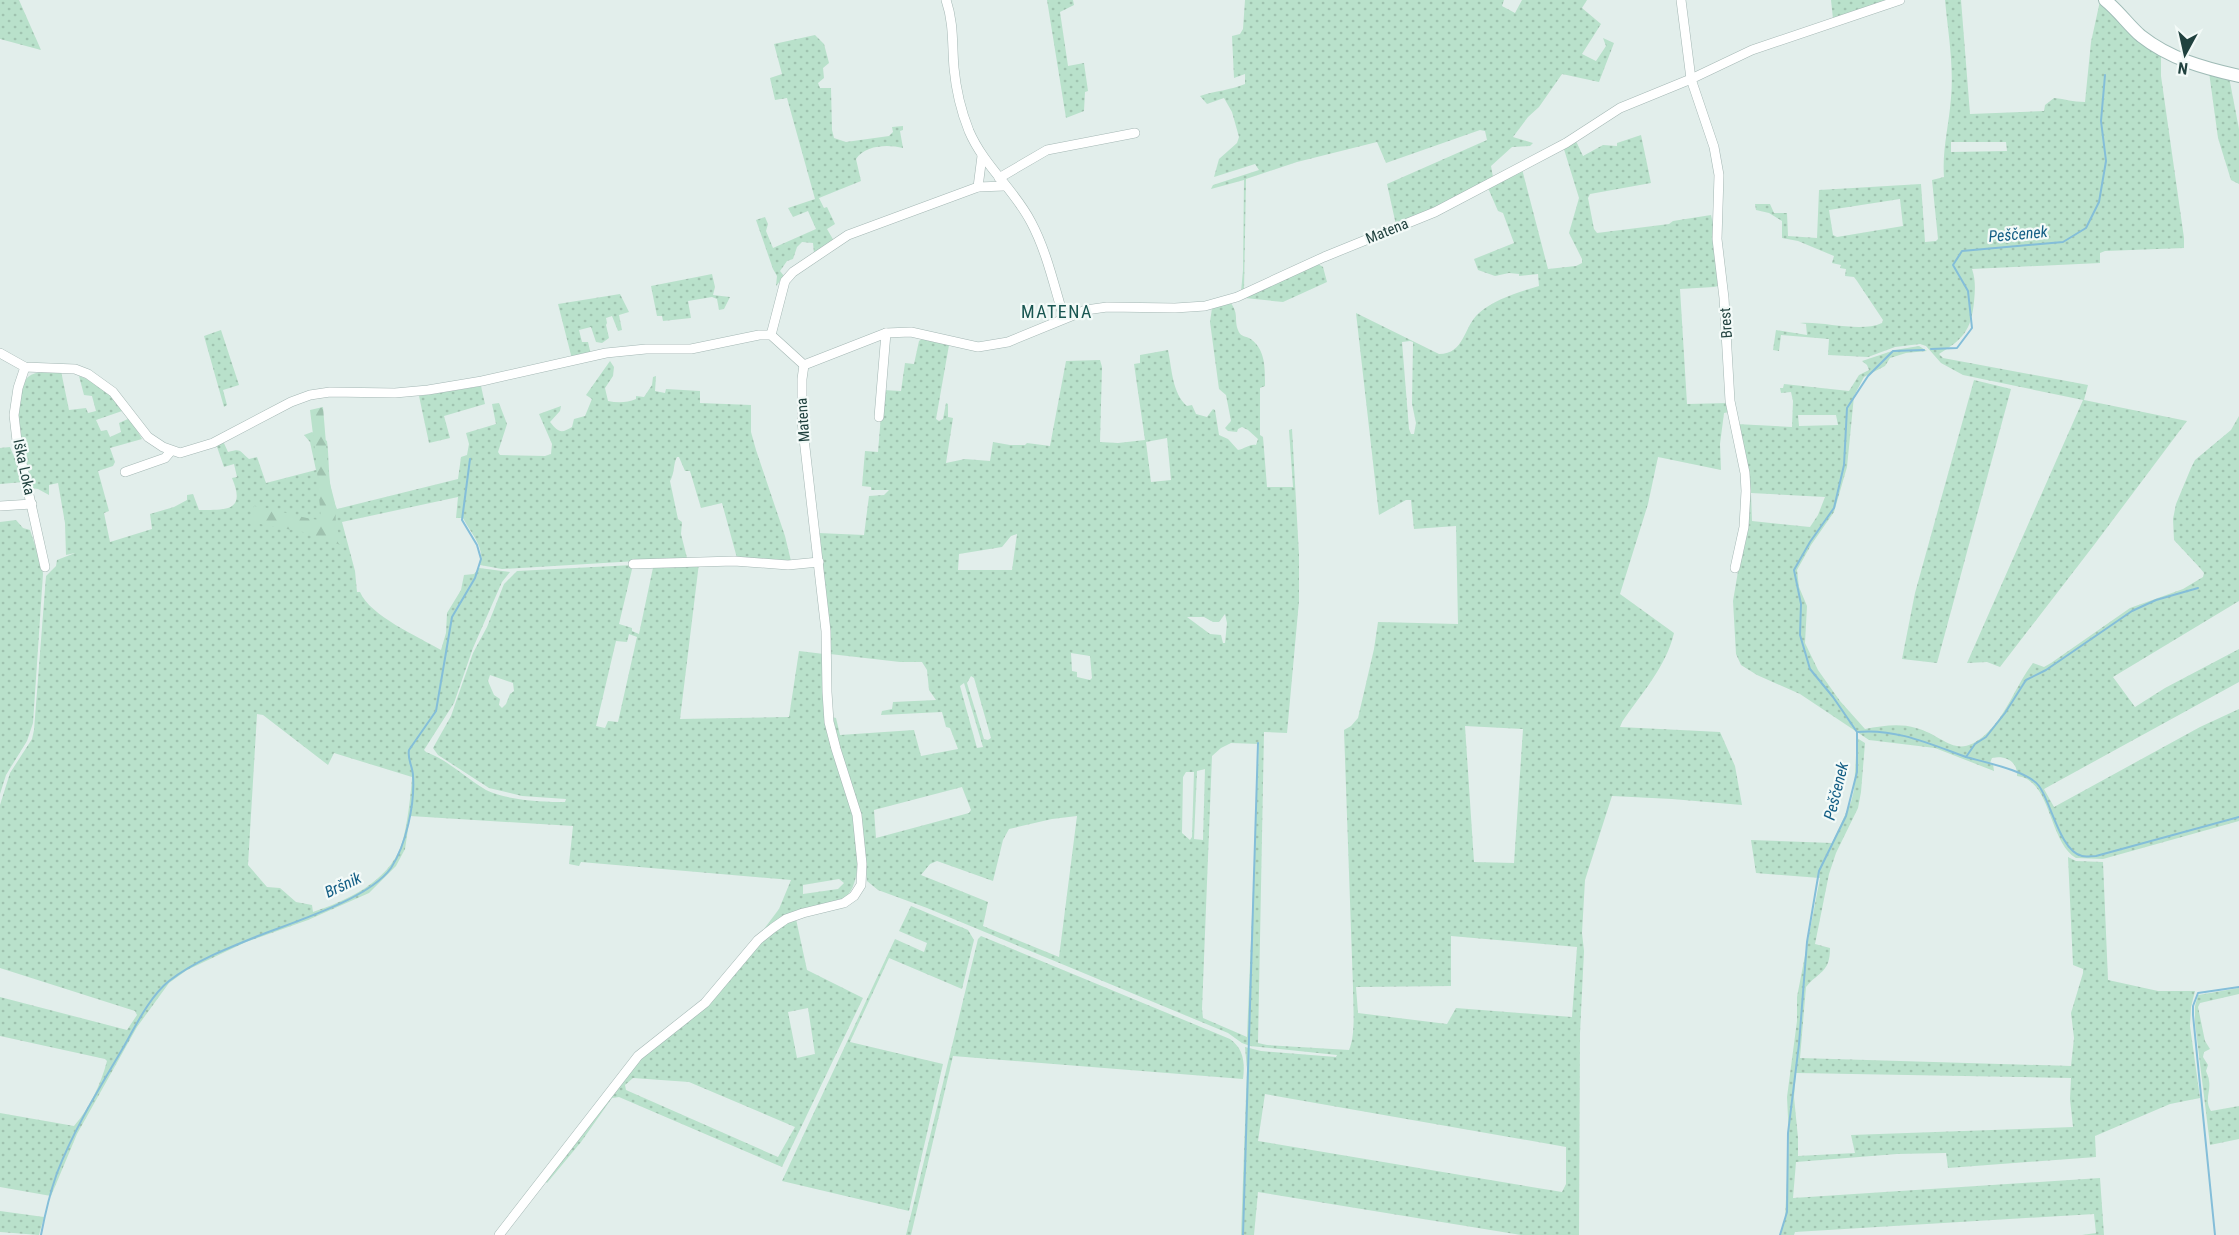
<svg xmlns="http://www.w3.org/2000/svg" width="2239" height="1235" viewBox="0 0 2239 1235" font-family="'Roboto Condensed',sans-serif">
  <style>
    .grass { fill: url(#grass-dots); fill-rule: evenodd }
    .forest { fill: url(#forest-firs) }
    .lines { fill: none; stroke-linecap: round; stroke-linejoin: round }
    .stream { stroke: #84bed9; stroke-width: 2 }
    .street-casing { stroke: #a4b7b4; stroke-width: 10 }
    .secondary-casing { stroke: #9fbbb6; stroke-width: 14 }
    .street { stroke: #fff; stroke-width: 9 }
    .secondary { stroke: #fff; stroke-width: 12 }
    .labels { text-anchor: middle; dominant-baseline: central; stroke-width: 4.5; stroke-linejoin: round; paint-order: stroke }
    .street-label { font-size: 15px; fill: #20413e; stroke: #f3faf8 }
    .water-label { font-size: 16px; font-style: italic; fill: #135e85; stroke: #f3faf8 }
    .quarter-label { font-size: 18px; letter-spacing: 1.5px; fill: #195651; stroke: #f3faf8 }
  </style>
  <defs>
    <pattern id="grass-dots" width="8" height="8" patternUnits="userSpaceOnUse" patternTransform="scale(1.5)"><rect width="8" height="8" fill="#b9e1cb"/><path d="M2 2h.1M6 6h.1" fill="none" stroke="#9fc2af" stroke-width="1.8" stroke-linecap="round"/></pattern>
    <pattern id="forest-firs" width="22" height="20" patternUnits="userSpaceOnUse" patternTransform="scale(1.5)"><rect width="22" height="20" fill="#b9e1cb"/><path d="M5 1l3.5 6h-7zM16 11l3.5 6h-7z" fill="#9fc2af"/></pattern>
  </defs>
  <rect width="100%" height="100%" fill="#e2eeeb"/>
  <g class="grass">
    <polygon points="0,0 19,0 41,50 0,39"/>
    <polygon points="1047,0 1073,0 1074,5 1060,12 1068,66 1084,63 1088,91 1085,92 1084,111 1066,118"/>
    <path d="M1245 0H1504L1502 6 1515 13 1522 0H1587L1582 8 1601 24 1582 54 1596 61 1606 46 1603 38 1614 43 1599 82 1562 74 1539 107 1528 117 1513 137 1533 143 1530 146 1512 147 1491 166 1493 177 1435 208 1396 225 1387 184 1487 140 1485 131 1480 130 1386 163 1377 142 1297 162 1246 179 1244 291 1241 292 1243 270 1244 180 1211 189 1213 185 1259 170 1255 164 1214 177 1219 159 1237 143 1239 137 1232 112 1224 98 1207 104 1200 96C1215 91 1231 90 1245 84V74L1234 78 1232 36 1240 34 1243 29Z"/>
    <polygon points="1831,0 1887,0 1833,19"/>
    <path d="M1945 0H1961L1970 114 2044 111 2045 105 2054 98C2066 99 2072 102 2085 102L2091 42 2100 1 2161 53V76L2184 238V248L2105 251 2100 253V263L1972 269C1976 281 1975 291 1974 302 1971 331 1963 339 1939 354L1943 358 2088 385 2084 400 2187 421 2094 545 2000 667 1987 662 1967 663 2083 400 1963 375 1941 363 1926 346 1920 344 1895 347 1868 357 1828 355 1829 339 1781 335 1779 351 1773 350 1776 330 1807 335 1806 324 1800 323C1824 321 1860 333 1882 323L1883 320 1857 281 1854 277 1845 276 1846 269 1840 268 1841 265 1832 263 1834 256 1798 241 1782 238V221L1769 213 1756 210 1755 204H1770L1774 213H1787L1788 236 1817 238 1819 190 1921 184 1925 242 1936 241 1938 239 1932 180 1944 177C1942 150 1949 125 1951 98 1954 66 1948 32 1945 0ZM1951 142H2006L2007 151 1951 152ZM1900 199 1903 226 1837 237 1833 235 1829 210Z"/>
    <path d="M815 35 824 44 829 63 823 68 824 78 818 83 820 88H831L832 130 834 138 846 142 889 136 893 132 892 127 903 126V130L900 131 903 148C888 144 865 145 856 159L861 181 819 198 824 208 827 207 835 224 827 229 834 241 814 253 813 243 802 242 797 247 793 259 787 261 780 271 784 276 776 286 777 276 773 269 756 220 765 217 768 224 766 231 773 248 816 229 808 211 793 217 788 208 815 199 787 98 775 100 770 78 782 74 774 44Z"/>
    <polygon points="2209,72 2229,77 2239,129 2239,184 2231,180 2218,138"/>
    <path d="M1641 135 1651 183 1590 194 1588 198 1594 229 1597 233 1669 224 1673 221 1711 215 1715 232 1719 283 1718 286 1714 287 1680 289 1687 404 1729 403V412L1724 413 1720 444 1721 470 1658 457 1648 504 1620 594 1674 633C1666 667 1641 694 1622 722L1620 727 1720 732 1735 766 1742 805 1672 799 1612 796 1585 880 1582 933 1584 951 1580 1033 1579 1235H1521L1258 1192 1254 1235H1241L1247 1069 1245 1047 1261 1051 1336 1057 1337 1055 1250 1046 1242 1043 1228 1033 927 908 878 890 867 881 865 853 832 717 836 718 840 735 914 730 921 756 958 749 950 728 946 727 942 712 881 715 882 711 892 709 893 702 936 700 929 690 927 670 922 662H900L830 654 818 533 864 535 869 496 884 495 889 490H871V487L862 486 865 451 878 452 883 390 901 391 905 363 914 364 919 341 922 339 949 345 936 419 939 421 943 419 946 403 948 404V417L953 418 946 463 965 459 990 461 993 442 1010 445H1025L1027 443 1050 446 1066 361 1100 360 1102 367 1100 442 1118 443 1145 440 1134 364 1140 363V355L1168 350C1172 369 1172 393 1187 406L1192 405 1196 414 1207 417 1213 409 1215 410 1219 435 1228 439 1238 450C1245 449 1249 444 1256 445L1258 439 1248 430 1242 427 1238 429 1237 432 1228 431 1225 428 1231 421 1226 395 1219 389 1210 322 1212 308 1231 303C1239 315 1234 319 1238 330 1240 336 1244 336 1249 338 1266 348 1265 369 1265 386L1260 388V435L1263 437 1267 487H1293L1289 430 1292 429 1299 555V601L1287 733 1264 732 1258 1043 1267 1045 1349 1050C1356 1035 1353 1004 1353 987L1344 730 1351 726 1358 718 1374 649 1378 622 1458 624 1456 526 1414 529 1411 500H1406L1379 515 1356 313 1439 354C1465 354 1463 327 1479 313 1495 299 1519 292 1539 286L1538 274 1519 276V274L1509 273 1495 276 1478 270 1474 259 1514 243 1503 213 1498 211 1488 188 1522 169 1548 269 1576 266 1582 263V259L1569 233 1579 198 1563 146 1575 139 1583 156 1603 145 1617 146V143ZM1410 341 1413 342 1412 404 1416 423 1414 434H1411L1409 429 1402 342ZM1167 438 1171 480 1151 482 1146 442ZM1017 534 1012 570H958L959 554 1002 547 1011 536ZM1225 614 1227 623 1225 643H1223L1221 635 1210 634 1187 617H1204L1213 622H1219ZM1071 653 1090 656 1092 678 1090 680 1077 677V672L1072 671ZM971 676 974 678 991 738 988 740 984 739 967 683ZM964 683 983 747 977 748 960 686ZM1465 726 1523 729 1514 863 1474 862ZM1231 743 1259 744 1247 1037 1203 1018 1202 1009 1212 756 1221 748ZM1205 769 1203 840 1194 839 1197 771ZM1186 772H1194L1192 837 1190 840 1182 833 1183 777ZM962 787 971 810 969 813 876 838 874 810ZM1077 816 1059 957 983 926 988 902 921 875 930 864 937 861 993 881 1003 840 1009 829 1052 819ZM1451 936 1577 947 1572 1017 1456 1008 1447 1024 1358 1013 1356 987 1451 986ZM1265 1094 1566 1147V1184L1562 1192 1258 1141Z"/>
    <polygon points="1318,264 1323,267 1327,282 1283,302 1245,298"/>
    <polygon points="712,274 715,287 713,295 730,297 724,309 719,310 717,299 712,297 688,301 691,318 663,321 662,316 657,316 651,286"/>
    <polygon points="620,294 629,312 619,315 622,330 618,331 612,316 606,318 607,323 606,325 609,338 602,343 596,342 591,327 579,330 582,342 588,342 591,355 572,359 558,304"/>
    <polygon points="221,330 239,385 223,390 227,405 224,407 204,336"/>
    <path d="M1919 346 1927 351 1906 353 1890 358 1885 366 1864 377 1854 396 1847 467 1834 512 1811 545 1797 570 1799 587 1807 606 1805 643 1818 670 1840 701 1865 729C1882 726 1899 723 1916 728 1946 736 1956 762 1987 733 2007 714 2016 685 2033 663L2044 667 2051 663 2130 608 2183 589 2203 577 2204 573 2200 568 2174 540 2173 519 2176 504 2191 468 2195 460 2231 430 2239 416V601L2113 677 2135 707 2165 688 2239 649V682L2044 789 2054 807 2200 727 2239 709V821L2103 859 2076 858C2048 841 2052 780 2017 776 2018 761 2005 755 1992 758L1990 763 1993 764 1994 771 1935 748 1869 740 1800 694 1757 675 1741 665 1736 654 1733 601 1747 518 1736 424 1792 427 1793 401 1791 392 1781 393 1780 388H1783L1784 384 1849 391 1859 375 1869 370 1867 365 1862 361 1895 350ZM1798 415H1836L1838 425 1799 426ZM1751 493 1825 497 1818 515 1810 527 1752 521Z"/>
    <path d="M610 361 614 367 613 376 605 388 608 401C617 403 627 403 636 399V396L644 397 652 385 653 377 656 376 655 391 665 393 666 389 700 391V403L751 405V432L756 450 785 536 791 561 737 558 722 503 701 508 690 471H685L679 457H677C673 464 675 473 670 481L678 519 682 522 681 534 687 558 502 569 480 565C486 548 470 532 463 518H456L458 497 342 522 355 571 357 592H360C370 616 419 637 441 650L446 633 447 613 461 590 464 575 474 574 479 568 510 572 502 582 473 648 454 703 424 750 426 752C448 760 466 778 486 790 505 800 543 802 565 802L566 799 522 796 489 788 438 755 433 748 451 716 473 653 487 627 504 584 517 571 633 565 619 624 632 628V631L639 634 654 563H699L680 719 789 717 799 651 824 654C823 661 822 669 823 677 824 724 884 866 844 899 831 910 800 911 783 917 776 919 770 925 764 929L779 909 791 880 581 862 579 866 569 864 573 826 410 816 405 849 396 866 369 893 308 920 246 942 187 970 169 983 137 1027 77 1134 51 1196 0 1187V1113L74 1126C89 1109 101 1084 107 1061L105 1059 0 1036V997L127 1030 137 1015 135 1011 0 968V805L10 773 32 739 34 730 46 576 56 566 57 560 75 553 66 555 65 523 58 483 49 485V495L38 489 31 488C26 464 7 396 28 377 36 370 52 372 61 371L69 410 86 408 88 413 96 411 92 396 84 395 79 376 102 385 125 410 96 420 101 431 107 430 110 437 121 432 119 423 130 418 142 439 110 448 115 462 113 466 98 471 109 511 104 513 110 542 152 529 150 514 174 507 187 500V495L193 494 199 510C227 510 246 511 232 478L237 477 234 464 224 467 216 444 223 441 228 452C242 448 239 451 249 459L257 457 266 483 316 470 310 442 304 435 312 432 327 441C330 464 327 487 337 509L458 479 461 457 467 455 469 444 466 433 496 424 492 404 499 403 507 424 498 452 500 455 545 456 551 454 552 444 539 414 561 406 560 411 550 422C558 432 561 434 572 427L574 419 585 416 592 399 586 395ZM629 634 637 637 618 722 608 721 605 728 596 726 616 641 627 642ZM490 675 513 683 514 691 510 694 506 704 502 708 499 705 500 699 494 695 488 681ZM257 714 263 715 328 765 334 753 412 777C411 794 407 830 401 846 388 882 346 901 313 912L312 905 296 902 280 888 267 887 248 865ZM839 879 844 883 838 889 803 894V885Z"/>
    <polygon points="1974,380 2011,389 1937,663 1902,659 1915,593"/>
    <polygon points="481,386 485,404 444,416 450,438 429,443 419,396"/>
    <path d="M10 447C15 460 20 467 24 482L0 484V448Z"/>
    <polygon points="16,520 23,528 30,530 42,566 43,574 33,723 27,741 6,775 0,794 0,522"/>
    <path d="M1857 738 1865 743 1861 792 1858 808 1836 853 1829 874 1815 944 1830 948C1830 973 1819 971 1806 987L1800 1058 2071 1066 2074 1038 2071 1013 2083 973V969L2073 965 2068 857 2076 861 2103 862 2108 980 2158 991H2195L2191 1007 2190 1026 2200 1098 2170 1104 2095 1136 2096 1157 1948 1168 1946 1153 1897 1154 1796 1162 1793 1198 2100 1178 2104 1235H2082L2096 1233 2094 1214 1795 1232 1794 1235H1780L1785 1219 1789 1138 1787 1097 1797 1021V997L1820 878 1756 873 1751 840 1832 843 1851 802 1854 790ZM1796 1073 2071 1078 2070 1099 2073 1127 1851 1135 1855 1153 1798 1156V1138L1794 1097Z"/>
    <polygon points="911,906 968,930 974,940 962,989 889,958 850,1042 943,1064 909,1211 782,1181 895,939 924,952 927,943 899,931"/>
    <path d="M796 919 807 970 863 998 782 1167 619 1097 612 1098 581 1142 547 1183 545 1181 634 1064 659 1042 695 1016 765 939 779 927ZM808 1008 815 1054 797 1058 788 1012ZM633 1078 689 1082 795 1127 778 1157 626 1090 625 1085Z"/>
    <path d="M981 936 1230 1039C1244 1049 1245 1063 1243 1079L953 1056 911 1235H906L978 939Z"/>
    <path d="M2239 988V994L2200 1003 2198 1007 2205 1041 2210 1049 2204 1052 2203 1057 2208 1065 2206 1071C2207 1074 2209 1077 2209 1081 2211 1092 2204 1100 2211 1111L2239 1106V1139L2210 1145 2195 1023V1006L2198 995Z"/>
    <polygon points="0,1211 44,1217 39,1235 0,1232"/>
  </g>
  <path class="forest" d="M323 407 329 480 335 503 336 525 342 545 319 539 303 532 255 523 250 516 254 506C277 509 298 518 321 520L316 459 310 410Z"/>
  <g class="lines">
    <g class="stream">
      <polyline points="1931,349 1957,348 1972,328 1968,291 1953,265 1962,251 2063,242 2086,228 2099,202 2106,161 2101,121 2105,75"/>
      <path d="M1857 732C1895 728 1930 744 1966 757L1975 744 1986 737 2005 713 2026 680 2046 670 2132 611 2156 600 2198 588"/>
      <path d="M1966 757C1984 762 2028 771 2039 786 2051 802 2060 851 2082 856 2086 857 2091 856 2096 856L2239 817"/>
      <path d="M41 1235C45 1214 50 1193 57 1173 74 1129 99 1089 123 1048 135 1027 150 996 169 981 195 961 228 948 258 936 294 922 369 899 391 868 406 845 415 804 413 776 413 767 407 759 409 750L436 711 452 617 475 578 481 559 477 545 462 520 470 459"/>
      <polyline points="1243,1235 1258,743"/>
      <polyline points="1780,1235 1787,1212 1788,1133 1799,1044 1807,942 1819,871 1846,816 1857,772 1857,732 1833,697 1810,669 1800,635 1801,604 1794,570 1810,542 1834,508 1844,465 1847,408 1868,376 1893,351 1924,350"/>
      <polyline points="2215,1235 2193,1015 2193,1006 2198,993 2239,987"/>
    </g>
    <defs>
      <g id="street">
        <path d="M946 0C954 23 952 45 954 68 956 90 961 111 969 131 984 166 1014 189 1031 222 1047 252 1054 286 1064 318"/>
        <polyline points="1681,0 1691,79 1714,147 1719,175 1717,239 1724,298 1730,401 1745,473 1746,491 1744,527 1735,568"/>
        <polyline points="999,178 1047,150 1135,133"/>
        <polyline points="978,187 982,156"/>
        <polyline points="771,335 785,281 793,272 848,235 978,187 1004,186"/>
        <polyline points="0,353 25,367 75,369 88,374 113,392 148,437 163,447 180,453 213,443 291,402 310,395 330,392 395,393 428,390 482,381 606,353 646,349 691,349 759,335 771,335 804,365"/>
        <polyline points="804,365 886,333 911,332 978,347 1008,342 1086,310 1107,307 1175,308 1205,306 1237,297 1324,257 1435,212 1566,143 1620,108 1691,79 1752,50 1900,0"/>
        <polyline points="25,367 18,388 14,415 17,441 45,567"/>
        <polyline points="879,417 886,333"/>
        <polyline points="125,472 165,458 171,451"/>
        <polyline points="0,506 32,504"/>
        <polyline points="633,564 734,561 788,565 819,562"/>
        <polyline points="499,1235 638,1056 705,1003 758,940 773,928 786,919 803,913 844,903 854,896 861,885 862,864 857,815 836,749 829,722 827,692 826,631 802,421 802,379 804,365"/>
      </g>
      <path id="secondary" d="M2105 0C2119 11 2129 26 2141 36 2170 59 2204 68 2239 76"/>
    </defs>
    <use href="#street" class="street-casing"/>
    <use href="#secondary" class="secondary-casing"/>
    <use href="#street" class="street"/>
    <use href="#secondary" class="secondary"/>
  </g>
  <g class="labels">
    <g class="street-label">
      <text transform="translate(1387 231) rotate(-22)">Matena</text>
      <text transform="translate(1726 323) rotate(-94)">Brest</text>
      <text transform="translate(803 420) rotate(-94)">Matena</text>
      <text transform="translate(24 467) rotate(78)">Iška Loka</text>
    </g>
    <g class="water-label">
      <text transform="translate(2018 234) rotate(-5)">Peščenek</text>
      <text transform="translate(1836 791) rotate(-76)">Peščenek</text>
      <text transform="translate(343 885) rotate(-25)">Bršnik</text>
    </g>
    <g class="quarter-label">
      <text x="1057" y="311">MATENA</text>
    </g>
  </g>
  <g transform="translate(2185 54) rotate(188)" stroke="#f3faf8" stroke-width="4.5" paint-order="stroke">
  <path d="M0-4.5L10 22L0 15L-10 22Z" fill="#20413e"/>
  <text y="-9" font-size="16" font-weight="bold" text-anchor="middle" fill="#20413e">N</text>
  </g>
</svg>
